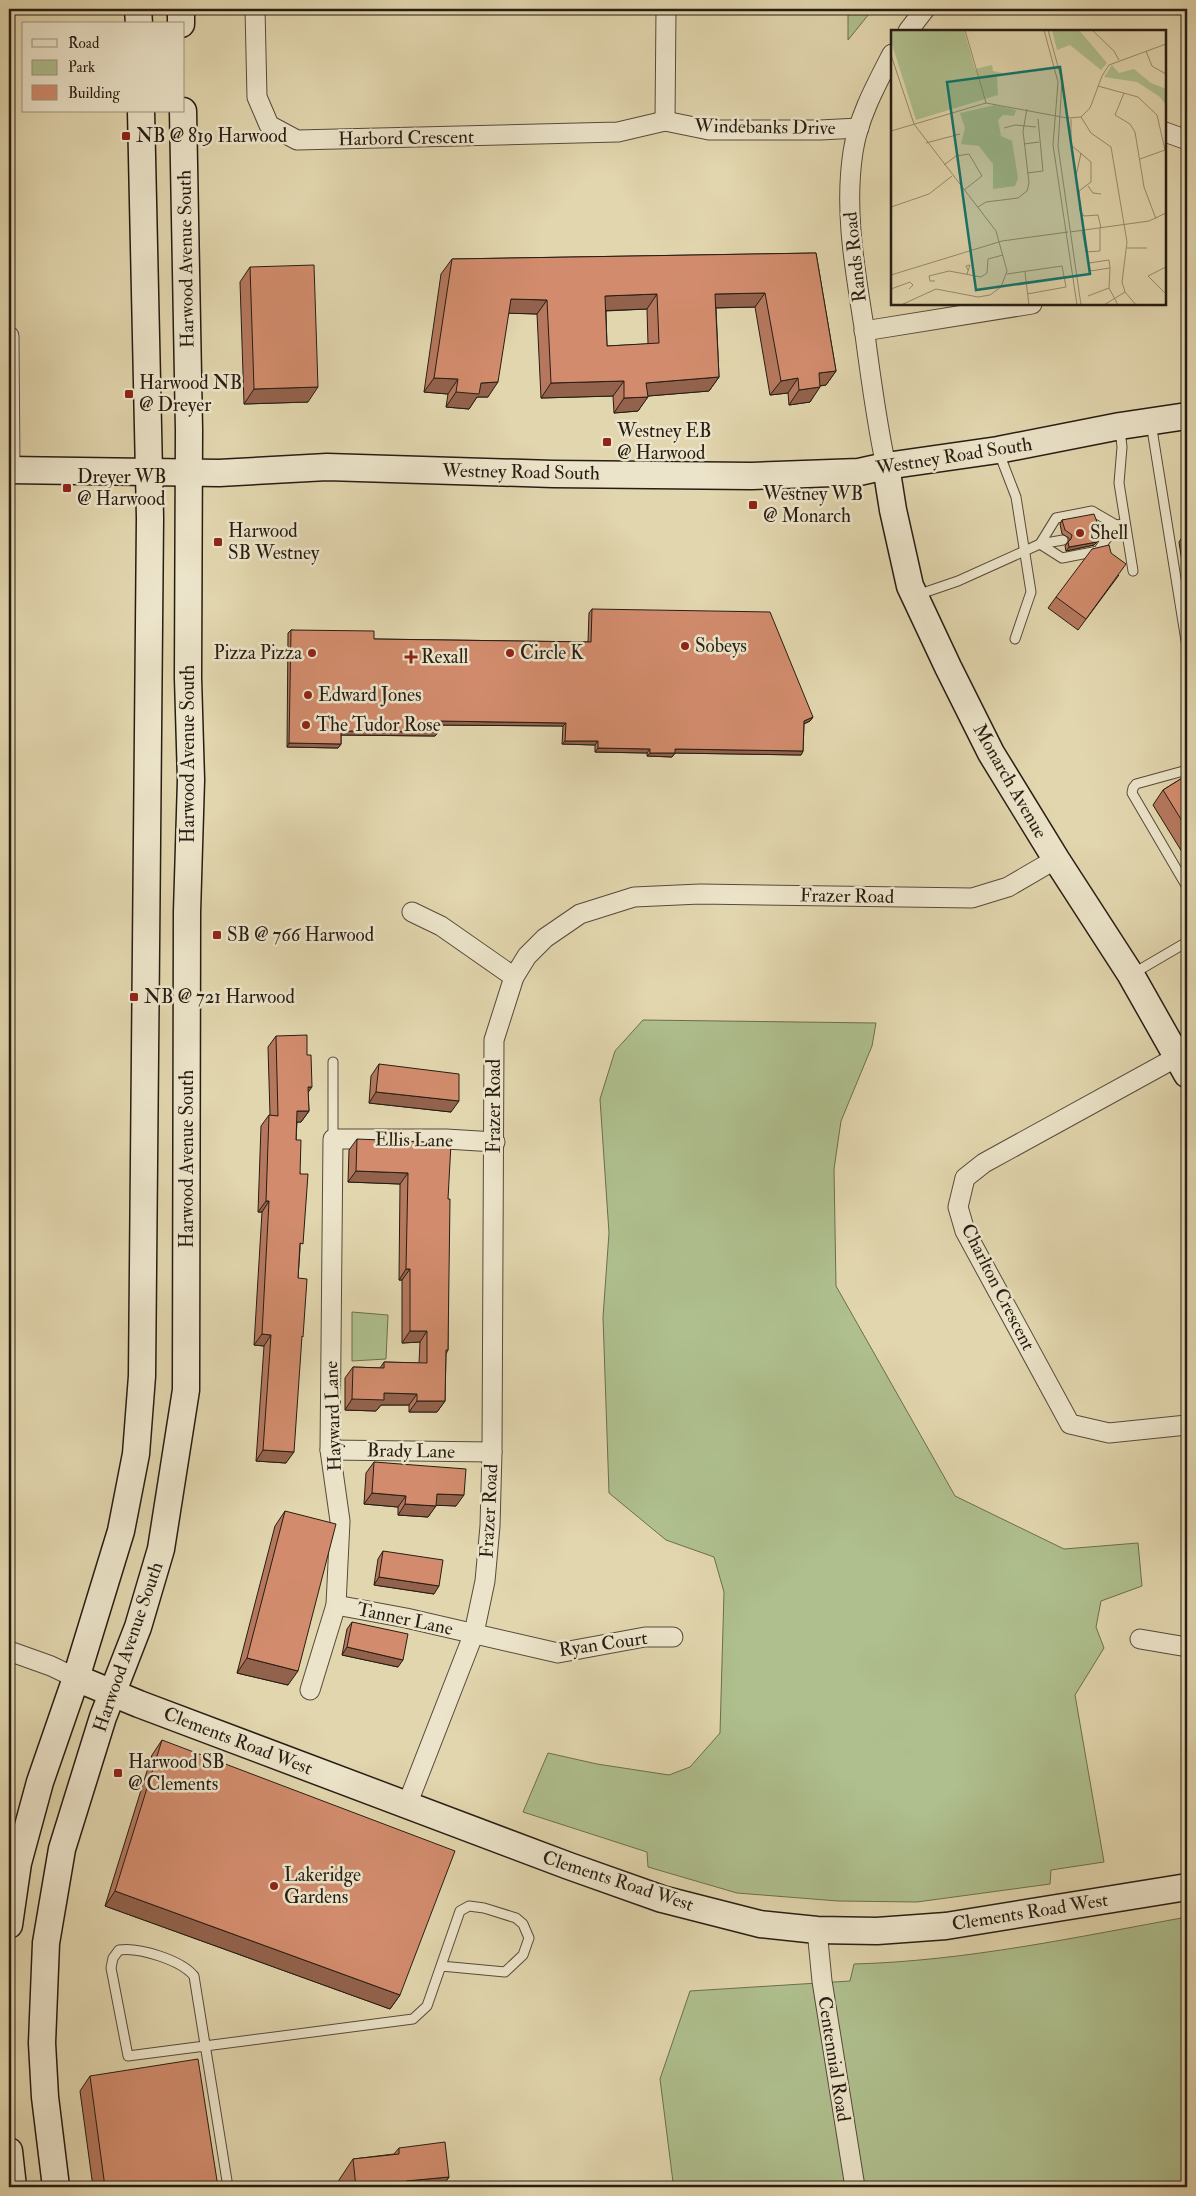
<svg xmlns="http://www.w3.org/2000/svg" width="1196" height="2196" viewBox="0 0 1196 2196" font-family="'IM FELL Double Pica',serif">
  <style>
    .green { fill: #afbf8e; stroke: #6b6e50 }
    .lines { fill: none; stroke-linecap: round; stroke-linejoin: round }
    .lane-casing { stroke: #564b3a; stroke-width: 11 }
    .street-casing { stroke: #564b3a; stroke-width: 21 }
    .secondary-casing { stroke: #271d13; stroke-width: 29 }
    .lane { stroke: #ece4ca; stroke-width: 9 }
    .street { stroke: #ece4ca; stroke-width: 19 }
    .secondary { stroke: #ece4ca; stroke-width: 26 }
    .wall { fill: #b5785e; stroke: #271d13; fill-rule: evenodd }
    .shaded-wall { fill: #93624c; stroke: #271d13 }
    .building { fill: #d28c6d; stroke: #271d13; fill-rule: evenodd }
    .poi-dot { fill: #8f2418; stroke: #ece4ca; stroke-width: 2 }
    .labels { text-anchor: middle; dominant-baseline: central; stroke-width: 5; stroke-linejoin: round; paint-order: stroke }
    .street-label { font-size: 19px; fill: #271d13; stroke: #ece4ca }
    .poi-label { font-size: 19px; fill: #271d13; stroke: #ece4ca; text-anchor: start }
    .inset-road { fill: none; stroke: #978c70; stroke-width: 1 }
    .view { fill: #0f766e; fill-opacity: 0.15; stroke: #0f766e; stroke-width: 2.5 }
    .inset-edge { fill: none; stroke: #271d13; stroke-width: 2.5 }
  </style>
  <rect width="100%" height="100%" fill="#e2d6ae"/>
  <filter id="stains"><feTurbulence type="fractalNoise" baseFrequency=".004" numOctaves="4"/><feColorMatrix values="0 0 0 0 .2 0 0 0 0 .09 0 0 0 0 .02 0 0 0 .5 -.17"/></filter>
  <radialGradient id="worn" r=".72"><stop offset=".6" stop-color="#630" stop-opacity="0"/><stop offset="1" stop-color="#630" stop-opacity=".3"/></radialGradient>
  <g class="green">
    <polygon points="786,9 873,9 848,40 848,13 786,12"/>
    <polygon points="643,1020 876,1023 872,1046 841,1121 834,1169 836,1286 955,1496 1064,1549 1138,1543 1142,1586 1101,1601 1096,1627 1104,1648 1075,1695 1104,1862 1051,1870 1050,1884 917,1902 838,1901 737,1893 648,1867 647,1852 523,1812 548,1753 597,1764 669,1775 690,1767 720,1733 724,1592 714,1557 666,1540 609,1493 603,1317 609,1233 600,1099 615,1051"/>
    <polygon points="352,1312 388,1315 386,1359 352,1361"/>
    <path d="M1187 1917V2187H642L673 2182 660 2079 690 1991 850 1981 854 1964C966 1961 1077 1937 1187 1917Z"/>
  </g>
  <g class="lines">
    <defs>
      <g id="lane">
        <polyline points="1151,423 1187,647"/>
        <polyline points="1120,429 1122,447 1119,483 1133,571"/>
        <polyline points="999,453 1016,497 1031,592 1015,639"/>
        <polyline points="1095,532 1116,525"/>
        <polyline points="1040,544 1062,558 1098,551 1116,525"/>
        <polyline points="1040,544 1063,540"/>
        <polyline points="917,595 958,581 1040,544 1056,518 1092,511 1116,525 1124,524"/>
        <polyline points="1187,770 1136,784 1133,788 1132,793 1187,887"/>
        <polyline points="1134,973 1187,942"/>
        <polyline points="333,1139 333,1062"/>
        <path d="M228 2187 194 1976C181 1960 139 1947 119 1950L113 1958 111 1968 128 2056 413 2019 427 2006 460 1911 469 1906 484 1908 516 1918 523 1924 529 1938 523 1955 505 1972 441 1966"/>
      </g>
      <g id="street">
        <polyline points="255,9 257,97 269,125 297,140 618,132 665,121 709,130 820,130 859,128"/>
        <polyline points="908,31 925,9"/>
        <polyline points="665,121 666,9"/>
        <polyline points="1165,132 1187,140"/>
        <polyline points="864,331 1032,304"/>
        <polyline points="9,336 10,470"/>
        <path d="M886 466C876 420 870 373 864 327 855 269 844 211 853 152 858 118 876 85 892 54"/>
        <polyline points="412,912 441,926 514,977"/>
        <polyline points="1177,1057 984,1163 965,1178 958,1207 965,1231 1070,1424 1109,1433 1187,1425"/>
        <polyline points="330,1450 492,1452"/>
        <polyline points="336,1605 406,1618 558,1653 645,1637 673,1637"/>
        <polyline points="1140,1639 1187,1647"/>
        <polyline points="9,1651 51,1666 76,1678"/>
        <polyline points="310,1690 336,1605 340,1521 330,1450 333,1139 446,1139 495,1142"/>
        <polyline points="407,1805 474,1633 485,1581 490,1526 492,1452 494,1040 514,977 527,956 545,938 580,914 634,897 700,894 972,898 1008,887 1056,859"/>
        <polyline points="817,1930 822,1981 855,2187"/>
      </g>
      <g id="secondary">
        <polyline points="138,9 139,24"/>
        <polyline points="181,9 181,24"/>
        <polyline points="886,466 893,510 910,586 948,667 991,753 1056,859 1131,975 1187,1074"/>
        <polyline points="9,470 219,473 327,467 553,474 752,476 859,472 886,466 998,450 1120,426 1187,416"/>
        <polyline points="76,1678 139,1704 569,1866 662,1899 760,1924 817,1930 877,1931 946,1926 1187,1887"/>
        <polyline points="9,1925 18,1863 40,1782 76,1678 121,1531 136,1454 142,1376 150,518 141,111"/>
        <polyline points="9,2151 13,2187"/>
        <polyline points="56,2187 45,2097 42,2043 46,1943 62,1849 103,1717 138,1627 161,1549 186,1390 187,912 191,780 188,678 189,430 183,111"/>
      </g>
    </defs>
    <use href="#lane" class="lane-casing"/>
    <use href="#street" class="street-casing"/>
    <use href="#secondary" class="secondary-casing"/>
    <use href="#lane" class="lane"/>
    <use href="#street" class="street"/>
    <use href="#secondary" class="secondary"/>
  </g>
  <g class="wall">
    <path d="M816 253 836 371 826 385 820 386 810 402 789 405 788 393 770 395 755 307 716 308 719 377 709 391 648 396 638 411 614 413 613 396 541 398 537 314 508 313 488 397H477L469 409 446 407 448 394 424 392 441 274 452 259ZM647 309 648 344 607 346 606 311Z"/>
    <polygon points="250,267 308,402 244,404 240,282"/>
    <polygon points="1062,520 1097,522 1092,527 1092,530 1097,542 1094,545 1066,551 1065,546 1069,541 1069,538 1062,534 1060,524"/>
    <polygon points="1187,530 1187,595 1179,542"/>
    <polygon points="1119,575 1078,630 1048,608 1056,597"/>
    <polygon points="592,609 813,717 810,721 804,724 803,751 801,755 675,753 672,757 647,756 647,753 595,752 595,745 562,744 563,726 438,725 438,732 435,736 341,735 341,744 338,748 287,747 288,633 291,630 374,639 588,642 589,613"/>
    <polygon points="1187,775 1187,860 1153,805 1163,790"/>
    <polygon points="276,1036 308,1093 309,1111 301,1122 297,1122 296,1140 300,1174 300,1249 298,1278 301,1340 286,1463 256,1461 264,1346 254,1345 262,1212 258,1212 261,1126 269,1115 270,1115 268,1047"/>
    <polygon points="379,1064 451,1112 369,1103 371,1076"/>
    <polygon points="357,1139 448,1199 448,1350 446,1354 445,1401 437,1412 409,1412 409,1405 381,1405 376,1411 345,1410 345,1378 353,1367 380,1368 384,1362 419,1363 420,1342 402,1343 402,1280 399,1280 400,1184 348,1182 349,1150"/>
    <polygon points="374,1462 456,1506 436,1505 428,1517 398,1515 398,1507 364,1504 366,1473"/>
    <polygon points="285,1511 288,1685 237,1673 275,1526"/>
    <polygon points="383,1551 434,1594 374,1585 378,1559"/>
    <polygon points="352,1622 398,1667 342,1655 347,1629"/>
    <polygon points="162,1740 400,1995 390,2009 105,1906 152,1755"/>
    <polygon points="90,2076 218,2187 93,2187 80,2091"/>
    <polygon points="399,2148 449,2177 442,2187 339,2187 339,2180 353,2159 394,2154"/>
  </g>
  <g class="shaded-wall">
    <polygon points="765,293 755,307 705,308 715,294"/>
    <polygon points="657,294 647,309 595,311 605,296"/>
    <polygon points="511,299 547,300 537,314 500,313"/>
    <polygon points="836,371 826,385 809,387 819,373"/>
    <polygon points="719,377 709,391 636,397 646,383"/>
    <polygon points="434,378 458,379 448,394 424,392"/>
    <polygon points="798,378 788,393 770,395 781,381"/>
    <polygon points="624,381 613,396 541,398 551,383"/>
    <polygon points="498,382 488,397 477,397 469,409 446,407 456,392 481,383"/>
    <polygon points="318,387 308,402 244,404 254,389"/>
    <polygon points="820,387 810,402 789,405 799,390"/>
    <polygon points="648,397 638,411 614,413 624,398"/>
    <polygon points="1097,542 1094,545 1066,551 1069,547"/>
    <polygon points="813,717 810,721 801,725 804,721"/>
    <polygon points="438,721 566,723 563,726 435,725"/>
    <polygon points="341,731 438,732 435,736 338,735"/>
    <polygon points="565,741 598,741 595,745 562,744"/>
    <polygon points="289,743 341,744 338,748 287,747"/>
    <polygon points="598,748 650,749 647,753 595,752"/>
    <polygon points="675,749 803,751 801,755 672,753"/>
    <polygon points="650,753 675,753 672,757 647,756"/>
    <polygon points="308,1087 312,1087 304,1098"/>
    <polygon points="376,1092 459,1101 451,1112 369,1103"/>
    <polygon points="297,1111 309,1111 301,1122 289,1122"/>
    <polygon points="356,1171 408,1173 400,1184 348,1182"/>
    <polygon points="266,1201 269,1201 262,1212 258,1212"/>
    <polygon points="406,1269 410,1269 402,1280 399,1280"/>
    <polygon points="410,1331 427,1331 420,1342 402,1343"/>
    <polygon points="262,1334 271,1335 264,1346 254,1345"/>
    <polygon points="384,1393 417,1394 409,1405 381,1405 376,1411 345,1410 352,1399"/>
    <polygon points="417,1401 445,1401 437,1412 409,1412"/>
    <polygon points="263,1450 294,1452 286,1463 256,1461"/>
    <polygon points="372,1493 406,1496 398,1507 364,1504"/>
    <polygon points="437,1494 464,1495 456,1506 429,1505"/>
    <polygon points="405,1504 436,1506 428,1517 398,1515"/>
    <polygon points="379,1577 439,1586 434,1594 374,1585"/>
    <polygon points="347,1647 403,1660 398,1667 342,1655"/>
    <polygon points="247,1658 298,1671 288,1685 237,1673"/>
    <polygon points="115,1891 400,1995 390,2009 105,1906"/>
    <polygon points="449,2177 442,2187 402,2187 406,2181"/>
    <polygon points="381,2184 379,2187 356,2187"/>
  </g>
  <g class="building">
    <path d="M816 253 836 371 819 373 820 387 799 390 798 378 781 381 765 293 715 294 719 377 646 383 648 397 624 398V381L551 383 547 300 511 299 498 382 481 383 479 394 456 392 458 379 434 378 452 259ZM657 294 659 343 607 346 605 296Z"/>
    <polygon points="314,265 318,387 254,389 250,267"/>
    <polygon points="1094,514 1097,522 1093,525 1092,530 1094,533 1100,534 1097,542 1069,547 1068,542 1071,539 1072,535 1065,530 1062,520"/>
    <polygon points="1109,545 1111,553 1126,564 1086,619 1056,597 1092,549"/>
    <polygon points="592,609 770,612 813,717 804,721 803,751 675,749 675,753 650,753 650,749 598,748 598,741 565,741 566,723 438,721 438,732 341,731 341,744 289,743 291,630 374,631 374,639 591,642"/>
    <polygon points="1187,775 1187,829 1163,790"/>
    <polygon points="307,1035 307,1055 311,1055 312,1087 308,1087 309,1111 297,1111 296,1140 301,1140 300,1174 308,1174 303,1244 300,1243 298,1278 307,1279 303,1337 302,1336 294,1452 263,1450 271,1335 262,1334 269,1201 266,1201 269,1115 278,1116 276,1036"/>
    <polygon points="379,1064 459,1074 459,1101 376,1092"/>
    <polygon points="357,1139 451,1143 448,1199 450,1199 448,1350 446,1350 445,1401 417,1401 417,1394 384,1393 384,1400 352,1399 353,1367 384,1368 384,1362 427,1363 427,1331 410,1331 410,1269 406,1269 408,1173 356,1171"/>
    <polygon points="374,1462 466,1469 464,1495 437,1494 436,1506 405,1504 406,1496 372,1493"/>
    <polygon points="285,1511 336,1524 298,1671 247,1658"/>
    <polygon points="383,1551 443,1560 439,1586 379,1577"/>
    <polygon points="352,1622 408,1634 403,1660 347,1647"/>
    <polygon points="162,1740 455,1851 400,1995 115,1891"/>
    <polygon points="198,2059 218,2187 105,2187 90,2076"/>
    <polygon points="445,2142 449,2177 406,2181 407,2187 381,2187 381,2184 356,2187 353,2159 399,2154 399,2148"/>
  </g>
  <g class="poi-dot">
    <rect x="121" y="131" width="10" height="10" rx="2.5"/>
    <rect x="124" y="389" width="10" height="10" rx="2.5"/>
    <rect x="602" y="437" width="10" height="10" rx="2.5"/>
    <rect x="62" y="483" width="10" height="10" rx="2.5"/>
    <rect x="748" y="500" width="10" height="10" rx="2.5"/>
    <circle cx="1080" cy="533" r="5"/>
    <rect x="213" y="537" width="10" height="10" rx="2.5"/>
    <circle cx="685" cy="646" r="5"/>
    <circle cx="312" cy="653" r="5"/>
    <circle cx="510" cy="653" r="5"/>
    <path d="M408.5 649.5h5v5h5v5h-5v5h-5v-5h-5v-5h5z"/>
    <circle cx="308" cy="695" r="5"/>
    <circle cx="306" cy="725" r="5"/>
    <rect x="212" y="930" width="10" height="10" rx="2.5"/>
    <rect x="129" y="992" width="10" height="10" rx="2.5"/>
    <rect x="113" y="1768" width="10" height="10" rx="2.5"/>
    <circle cx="274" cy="1886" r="5"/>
  </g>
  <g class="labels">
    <g class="street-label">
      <text transform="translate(765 127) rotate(1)">Windebanks Drive</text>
      <text transform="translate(406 138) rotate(-1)">Harbord Crescent</text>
      <text transform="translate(855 257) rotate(-96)">Rands Road</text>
      <text transform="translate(186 259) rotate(-91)">Harwood Avenue South</text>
      <text transform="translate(954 456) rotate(-9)">Westney Road South</text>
      <text transform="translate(521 472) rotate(1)">Westney Road South</text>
      <text transform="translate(188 754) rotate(-90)">Harwood Avenue South</text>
      <text transform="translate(1010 781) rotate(60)">Monarch Avenue</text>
      <text transform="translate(847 896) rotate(1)">Frazer Road</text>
      <text transform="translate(494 1106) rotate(-90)">Frazer Road</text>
      <text transform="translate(414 1140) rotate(1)">Ellis Lane</text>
      <text transform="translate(187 1159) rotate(-90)">Harwood Avenue South</text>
      <text transform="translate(998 1287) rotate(63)">Charlton Crescent</text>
      <text transform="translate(333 1416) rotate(-92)">Hayward Lane</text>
      <text transform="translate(411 1451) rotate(1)">Brady Lane</text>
      <text transform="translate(489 1511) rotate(-87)">Frazer Road</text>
      <text transform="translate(405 1619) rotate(12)">Tanner Lane</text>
      <text transform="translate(603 1644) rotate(-8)">Ryan Court</text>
      <text transform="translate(128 1647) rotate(-71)">Harwood Avenue South</text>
      <text transform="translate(238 1741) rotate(21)">Clements Road West</text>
      <text transform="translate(618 1881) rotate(18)">Clements Road West</text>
      <text transform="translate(1030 1912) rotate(-9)">Clements Road West</text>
      <text transform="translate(834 2059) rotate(81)">Centennial Road</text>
    </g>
    <g class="poi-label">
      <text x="136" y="136">NB @ 819 Harwood</text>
      <text x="139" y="383">Harwood NB<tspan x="139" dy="22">@ Dreyer</tspan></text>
      <text x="617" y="431">Westney EB<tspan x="617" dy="22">@ Harwood</tspan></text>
      <text x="77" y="477">Dreyer WB<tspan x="77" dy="22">@ Harwood</tspan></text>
      <text x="763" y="494">Westney WB<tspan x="763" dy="22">@ Monarch</tspan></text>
      <text x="228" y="531">Harwood<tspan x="228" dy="22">SB Westney</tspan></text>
      <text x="1090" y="533">Shell</text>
      <text x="695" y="646">Sobeys</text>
      <text x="302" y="653" text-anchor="end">Pizza Pizza</text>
      <text x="520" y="653">Circle K</text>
      <text x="421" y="657">Rexall</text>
      <text x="318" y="695">Edward Jones</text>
      <text x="316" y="725">The Tudor Rose</text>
      <text x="227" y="935">SB @ 766 Harwood</text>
      <text x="144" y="997">NB @ 721 Harwood</text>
      <text x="128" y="1762">Harwood SB<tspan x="128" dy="22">@ Clements</tspan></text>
      <text x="284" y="1875">Lakeridge<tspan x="284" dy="22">Gardens</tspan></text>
    </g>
  </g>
  <g transform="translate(891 30)">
    <rect width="275" height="275" fill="#e2d6ae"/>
    <path d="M0 0H73L84 39 101 35 102 41 111 43 106 47 107 65 25 90 0 11ZM161 0H188L216 33 210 40 179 15 166 20ZM221 35 228 43 243 39 260 53 275 59V75L269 67 246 52 213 47ZM104 75 125 80 123 86 112 85 107 90 110 106 121 111 127 148 124 156 102 159V134L88 116 70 114 74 98 69 83Z" fill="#afbf8e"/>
    <path class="inset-road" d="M74 0 95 73M153 0 167 52 162 115 186 275M157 0 171 51 167 116 190 275M201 0 223 21 228 30M255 21 261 36 275 44M0 25 23 94 105 201 116 241 110 257 99 265 87 267 45 259 10 275M207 56 247 67 266 85 274 120 249 129M233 63 224 85 239 94 244 102 253 157 265 189M190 87 200 103 220 117 236 212 231 252 234 262 245 275M180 89V115L200 132V152L188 161 189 181 193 186 207 185 210 198M113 98 124 95 145 97M0 101 95 73 176 88 190 87 199 78 211 46 218 35 275 14M35 113 69 104M133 114 148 112M53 135 65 126 78 124 91 146 73 160M136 143 152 141 147 89M185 146 190 123M197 156 202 163 210 164M0 177 38 164 61 146M87 177 95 172 127 168 136 161 138 153 132 101 136 79M191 200 195 222 209 221V198M179 202 258 191 275 183M236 218H256M275 237 257 246 275 264M219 238 199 241 198 233 218 230 219 238 218 258 227 275M134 242 138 275M76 244 79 235 75 236 77 240M116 244 171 236 175 257 136 264M0 245 111 211 177 202M44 251H39L38 246 58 241 90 247 96 243 97 229 112 225M0 259 19 252 22 255 18 259M197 266 218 258M213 275 234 262"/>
    <path class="view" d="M169 37 199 244 85 260 56 52Z"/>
    <rect width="275" height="275" class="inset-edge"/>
  </g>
  <rect width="1196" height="2196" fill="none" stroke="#e2d6ae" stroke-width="30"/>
  <rect x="10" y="10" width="1176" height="2176" fill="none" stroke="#271d13" stroke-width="2.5"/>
  <rect x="15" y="15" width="1166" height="2166" fill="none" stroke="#271d13"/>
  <rect x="22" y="22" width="162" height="90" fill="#ece4ca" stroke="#9d9481"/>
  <rect x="32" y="39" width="25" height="8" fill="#ece4ca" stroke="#9d9481"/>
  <text x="68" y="48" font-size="15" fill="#271d13">Road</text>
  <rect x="32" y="60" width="25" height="15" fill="#afbf8e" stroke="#9d9481"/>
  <text x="68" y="72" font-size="15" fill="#271d13">Park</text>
  <rect x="32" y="85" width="25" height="15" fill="#d28c6d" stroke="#9d9481"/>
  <text x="68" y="98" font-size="15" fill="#271d13">Building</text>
  <rect width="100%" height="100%" filter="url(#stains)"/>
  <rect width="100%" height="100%" fill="url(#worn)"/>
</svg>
